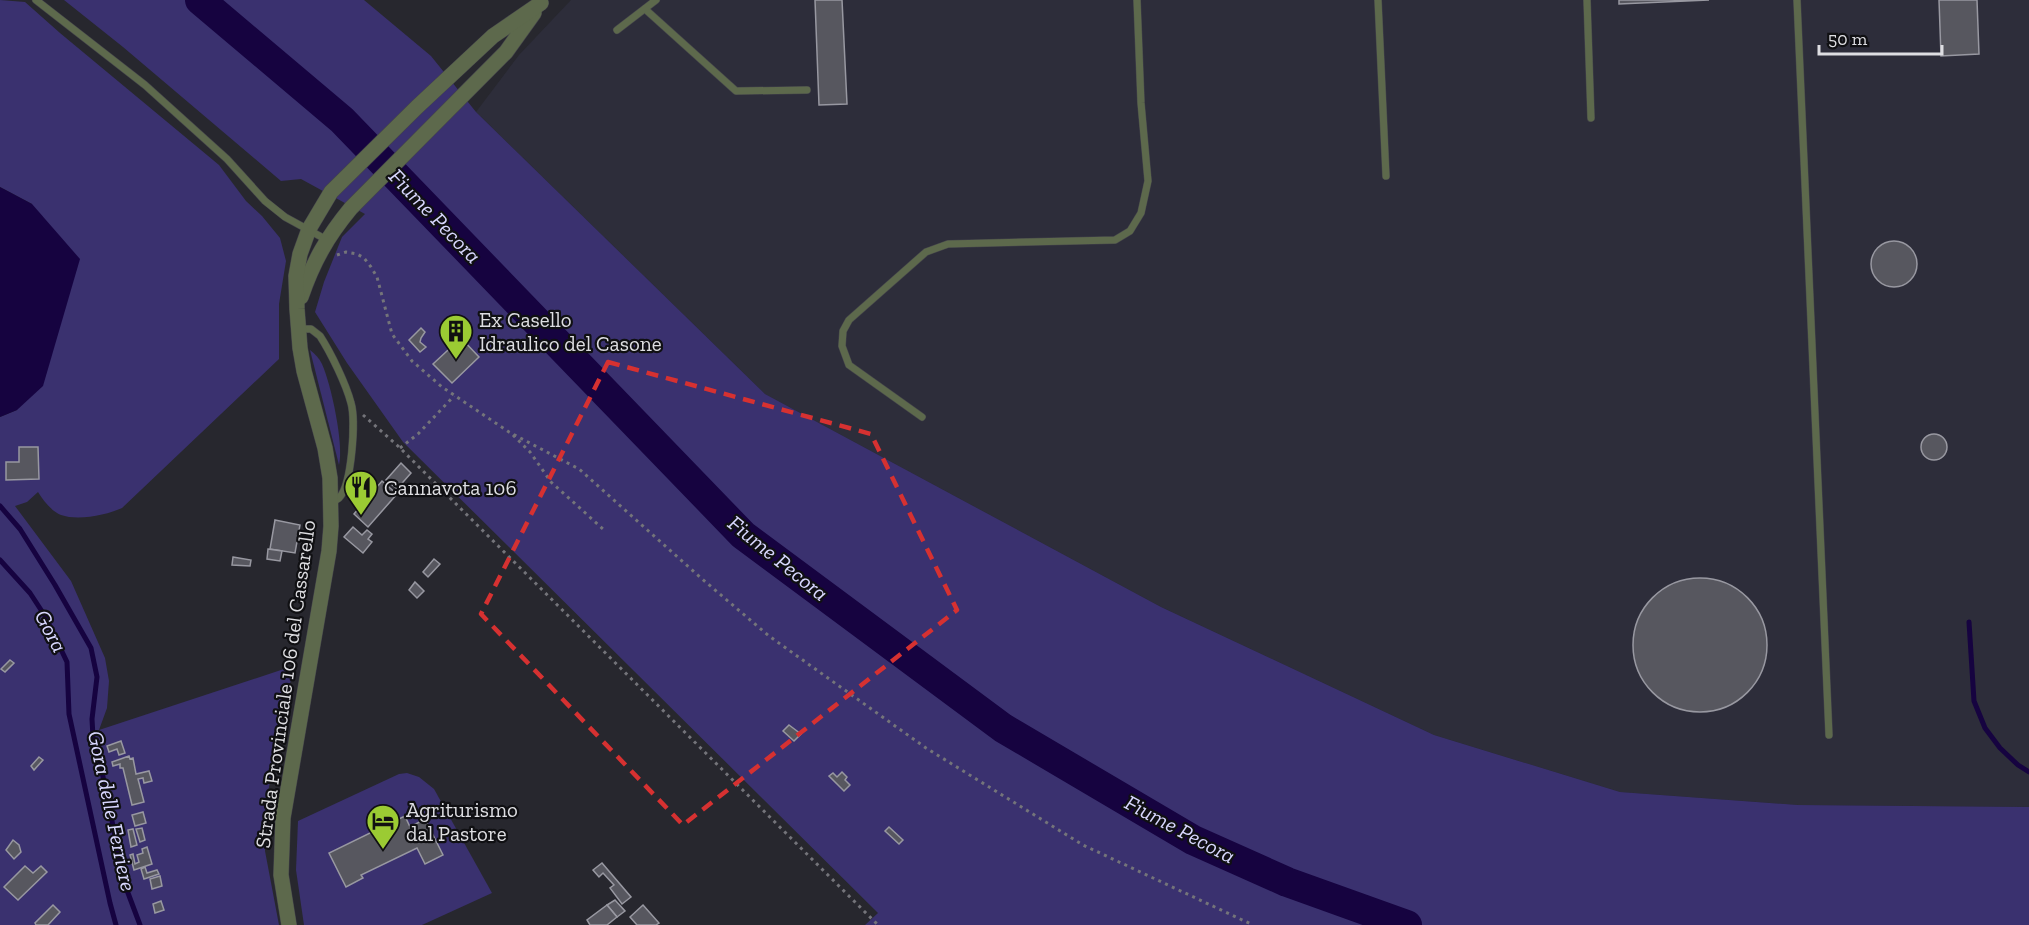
<svg xmlns="http://www.w3.org/2000/svg" width="2029" height="925" viewBox="0 0 2029 925" font-family="'Zilla Slab',serif">
  <style>
    .built { fill: #2d2d3a }
    .green { fill: #3a316f }
    .water { fill: #160340 }
    .lines { fill: none; stroke-linecap: round; stroke-linejoin: round }
    .stream { stroke: #160340; stroke-width: 5 }
    .river { stroke: #160340; stroke-width: 30 }
    .building { fill: #57575f; stroke: #9898a1; stroke-width: 1.5 }
    .service-casing { stroke: #44444b; stroke-width: 8 }
    .tertiary-casing { stroke: #44444b; stroke-width: 16 }
    .path { stroke: #74747a; stroke-width: 3; stroke-dasharray: 3 4.5; stroke-linecap: butt }
    .service { stroke: #5d694c; stroke-width: 7 }
    .tertiary { stroke: #5d694c; stroke-width: 15 }
    .marked { fill: none; stroke: #d63131; stroke-width: 4.5; stroke-dasharray: 12 8; stroke-linejoin: round }
    .labels { text-anchor: middle; dominant-baseline: central; stroke-width: 4.5; stroke-linejoin: round; paint-order: stroke }
    .poi-label { font-size: 21px; fill: #dedee2; stroke: #101013; text-anchor: start }
    .street-label { font-size: 21px; fill: #dedee2; stroke: #101013 }
    .water-label { font-size: 22px; font-style: italic; fill: #d8d7fe; stroke: #101013 }
  </style>
  <rect width="100%" height="100%" fill="#27272e"/>
  <polygon class="built" points="571,0 2029,0 2029,807 1798,805 1620,792 1434,735 1161,607 765,394 476,112 519,55"/>
  <g class="green">
    <path d="M0 0 25 2 60 33 219 165 246 201 262 216 280 238 286 261 279 304V359L122 508C107 515 78 521 61 515 51 511 43 500 38 492L27 502 15 506 71 581 105 658 109 681 107 708 99 730 284 669H293L268 792 265 851 279 925H0V417L17 410 32 204 0 187Z"/>
    <polygon points="64,0 364,0 431,56 476,112 765,394 1161,607 1434,735 1620,792 1798,805 2029,807 2029,925 865,925 878,913 403,442 347,363 315,312 324,282 342,237 365,214 301,179 281,181 123,47"/>
    <path d="M310 350C315 354 319 358 322 364 331 384 344 444 339 465Z"/>
    <polygon points="407,773 419,777 434,789 492,893 422,925 304,925 296,870 298,821 399,774"/>
  </g>
  <polygon class="water" points="0,187 32,204 80,259 43,386 17,410 0,417"/>
  <g class="lines">
    <g class="stream">
      <polyline points="0,506 20,529 55,585 91,648 97,677 92,719 93,737 99,757 125,885 140,925"/>
      <polyline points="0,560 30,593 45,616 67,662 69,714 110,903 116,925"/>
      <polyline points="1969,622 1974,701 1985,728 2000,748 2018,765 2029,772"/>
    </g>
    <polyline class="river" points="200,0 342,120 743,535 1003,728 1193,840 1287,882 1407,925"/>
  </g>
  <g class="building">
    <polygon points="815,0 842,0 847,104 819,105"/>
    <polygon points="1619,0 1709,0 1619,4"/>
    <polygon points="1939,0 1977,0 1979,54 1941,56"/>
    <circle cx="1894" cy="264" r="23"/>
    <polygon points="421,328 425,332 421,338 420,342 426,347 420,352 409,340"/>
    <polygon points="461,338 479,357 452,383 433,364"/>
    <circle cx="1934" cy="447" r="13"/>
    <polygon points="19,447 38,447 39,479 6,480 6,462 19,462"/>
    <polygon points="401,463 411,473 397,489 386,480"/>
    <polygon points="382,481 397,494 368,527 354,514"/>
    <polygon points="275,520 300,525 295,553 270,549"/>
    <polygon points="353,527 362,535 367,530 372,534 368,539 372,542 363,553 344,537"/>
    <polygon points="268,549 282,551 280,561 267,559"/>
    <polygon points="233,557 251,560 250,566 232,565"/>
    <polygon points="434,559 440,564 428,577 423,572"/>
    <circle cx="1700" cy="645" r="67"/>
    <polygon points="415,582 424,591 417,598 409,590"/>
    <polygon points="10,660 14,663 5,672 1,669"/>
    <polygon points="789,725 801,734 794,741 783,731"/>
    <polygon points="121,741 125,753 119,755 117,749 109,752 107,746"/>
    <polygon points="129,756 130,759 133,758 136,774 149,771 152,781 144,783 143,778 138,779 144,802 132,805 123,768 120,768 120,764 113,766 112,762"/>
    <polygon points="39,757 43,760 34,770 31,766"/>
    <polygon points="842,772 847,777 845,780 850,785 844,791 829,776 833,773 837,777"/>
    <polygon points="143,812 146,823 135,826 132,815"/>
    <polygon points="405,816 410,827 425,819 443,855 425,864 417,848 361,875 363,878 346,887 329,853 372,832 374,837 391,829 388,824"/>
    <polygon points="889,827 903,840 899,844 885,831"/>
    <polygon points="142,828 145,840 140,842 136,829"/>
    <polygon points="133,829 137,845 131,847 128,830"/>
    <polygon points="13,840 19,845 21,852 14,859 6,850"/>
    <polygon points="147,847 152,864 134,870 130,855 133,854 135,864 139,862 137,855 143,853 142,849"/>
    <polygon points="602,863 631,897 622,904 610,888 614,885 603,873 599,877 593,870"/>
    <polygon points="25,866 33,873 41,866 47,872 18,900 4,887"/>
    <polygon points="145,867 147,873 157,870 159,874 144,879 141,869"/>
    <polygon points="160,876 162,886 152,889 150,879"/>
    <polygon points="615,900 625,911 617,917 607,905"/>
    <polygon points="161,901 164,910 155,913 153,904"/>
    <polygon points="53,905 60,912 48,925 36,925 35,923"/>
    <polygon points="607,905 617,917 607,925 590,925 587,920"/>
    <polygon points="643,905 659,923 656,925 637,925 630,917"/>
  </g>
  <g class="lines">
    <defs>
      <g id="service">
        <polyline points="36,0 145,85 227,159 265,201 285,217 327,240"/>
        <polyline points="1378,0 1386,176"/>
        <polyline points="1587,0 1591,118"/>
        <polyline points="1797,0 1829,735"/>
        <polyline points="645,9 736,91 807,90"/>
        <polyline points="617,30 656,0"/>
        <path d="M298 329H311L320 336C331 353 346 384 351 403 356 420 352 485 339 498 337 500 334 501 331 502"/>
        <polyline points="922,417 849,365 842,346 843,331 849,320 926,252 948,244 1115,240 1130,231 1141,213 1148,181 1141,103 1137,0"/>
      </g>
      <g id="tertiary">
        <path d="M301 297C313 262 327 237 351 208L506 52 534 13"/>
        <polyline points="289,925 281,875 283,818 329,551 331,526 330,478 325,448 304,371 300,348 297,309 296,276 300,254 309,229 331,192 417,107 493,36 541,3"/>
      </g>
    </defs>
    <use href="#service" class="service-casing"/>
    <use href="#tertiary" class="tertiary-casing"/>
    <g class="path">
      <polyline points="337,255 346,252 357,254 364,258 371,267 377,277 392,334 412,361 442,387 509,432 579,469 701,578 769,636 926,748 1083,845 1253,925"/>
      <polyline points="363,415 399,447 878,925"/>
      <polyline points="513,435 530,452 551,482 603,529"/>
      <polyline points="400,448 418,434 454,396"/>
    </g>
    <use href="#service" class="service"/>
    <use href="#tertiary" class="tertiary"/>
  </g>
  <path class="marked" d="M608 362 871 434 957 610 683 825 481 614Z"/>
  <defs>
    <symbol id="building-pin" viewBox="-11 -11 22 30"><path d="M0 17L-7.5 6A9.5 9.5 0 1 1 7.5 6Z" fill="#9bcb33" stroke="#101013"/><path d="M-4-6H4V6H1V3H-1V6H-4ZM-2.5-4.3h1.7v1.8h-1.7ZM.8-4.3h1.7v1.8H.8ZM-2.5-1h1.7V.8h-1.7ZM.8-1h1.7V.8H.8Z" fill="#111"/></symbol>
    <symbol id="restaurant-pin" viewBox="-11 -11 22 30"><path d="M0 17L-7.5 6A9.5 9.5 0 1 1 7.5 6Z" fill="#9bcb33" stroke="#101013"/><path d="M-5-6h1v4h1v-4h1v4h1v-4h1v5L-1.5 .5V6h-2V.5L-5-1ZM5-6V6H3V1.5H1.5Q1.5-4 5-6Z" fill="#111"/></symbol>
    <symbol id="hotel-pin" viewBox="-11 -11 22 30"><path d="M0 17L-7.5 6A9.5 9.5 0 1 1 7.5 6Z" fill="#9bcb33" stroke="#101013"/><path d="M-6-4.5h1.5V1H6V5H4.5V3h-9V5H-6ZM-4 0a1.8 1.8 0 1 1 3.6 0ZM.5 0V-2.5h3Q6-2.5 6 0Z" fill="#111"/></symbol>
  </defs>
  <g fill-rule="evenodd">
    <use href="#building-pin" x="437" y="312" width="38" height="52"/>
    <use href="#restaurant-pin" x="342" y="468" width="38" height="52"/>
    <use href="#hotel-pin" x="364" y="802" width="38" height="52"/>
  </g>
  <g class="labels">
    <g class="poi-label">
      <text x="479" y="319">Ex Casello<tspan x="479" dy="24">Idraulico del Casone</tspan></text>
      <text x="384" y="487">Cannavota 106</text>
      <text x="406" y="809">Agriturismo<tspan x="406" dy="24">dal Pastore</tspan></text>
    </g>
    <g class="street-label">
      <text transform="translate(285 684) rotate(-82)">Strada Provinciale 106 del Cassarello</text>
    </g>
    <g class="water-label">
      <text transform="translate(435 216) rotate(46)">Fiume Pecora</text>
      <text transform="translate(778 558) rotate(39)">Fiume Pecora</text>
      <text transform="translate(51 631) rotate(62)">Gora</text>
      <text transform="translate(112 811) rotate(78)">Gora delle Ferriere</text>
      <text transform="translate(1180 829) rotate(28)">Fiume Pecora</text>
    </g>
  </g>
  <path d="M1819 45v9h123v-9" fill="none" stroke="#dedee2" stroke-width="3"/>
  <text x="1828" y="45" font-size="18" fill="#dedee2" stroke="#101013" stroke-width="4.5" paint-order="stroke">50 m</text>
</svg>
